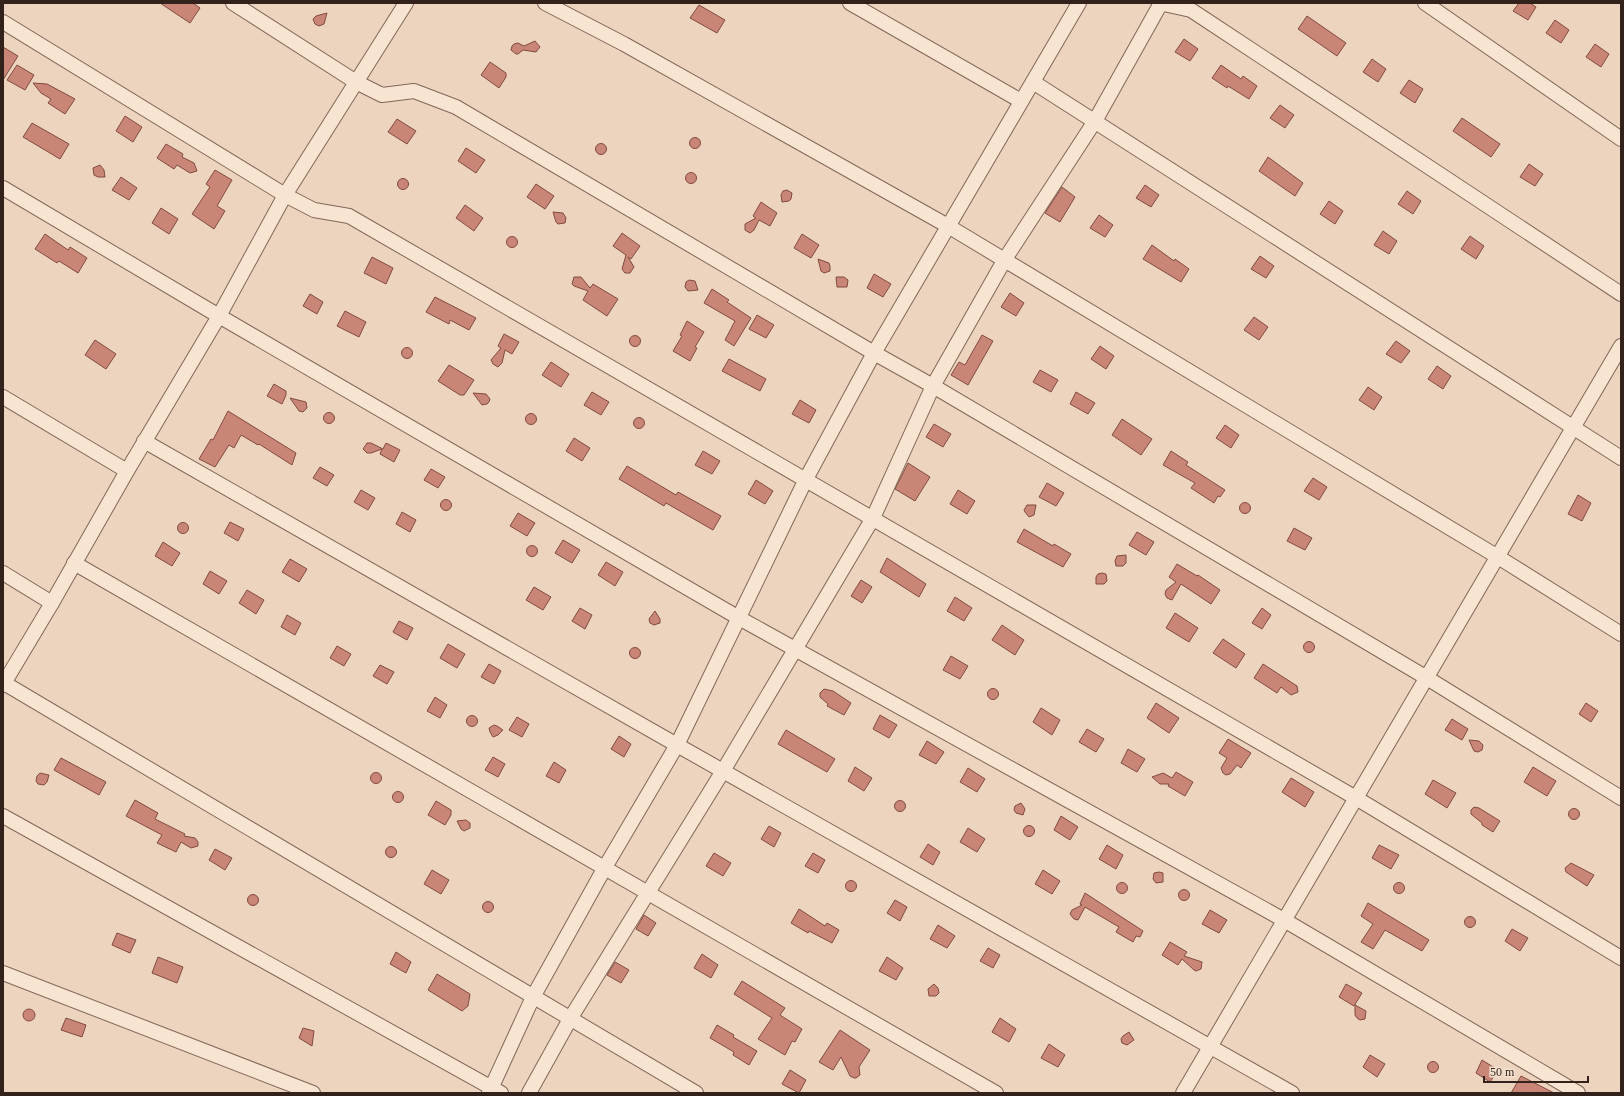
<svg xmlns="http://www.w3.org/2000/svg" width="1624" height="1096" viewBox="0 0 1624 1096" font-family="Georgia,serif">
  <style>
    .building { fill: #c98676; stroke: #824b3f }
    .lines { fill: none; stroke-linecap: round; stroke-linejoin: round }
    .street-casing { stroke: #836658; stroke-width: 16 }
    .street { stroke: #f7e4d1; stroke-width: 14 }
  </style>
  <rect width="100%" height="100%" fill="#ecd4bf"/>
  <g class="building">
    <polygon points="160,3 193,3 200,8 190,23"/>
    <polygon points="1519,3 1530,3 1536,7 1528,20 1513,11"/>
    <polygon points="699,5 725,20 717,33 690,18"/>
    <polygon points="327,13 324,24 319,26 315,24 313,19 316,16"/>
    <polygon points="1307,16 1346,43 1337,56 1298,29"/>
    <polygon points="1555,20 1569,30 1561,43 1546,33"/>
    <polygon points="1184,39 1198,49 1190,61 1175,52"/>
    <polygon points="535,41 540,47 536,52 523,50 518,54 516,54 511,50 512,46 514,44 518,43 524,46"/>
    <polygon points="1595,44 1609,54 1601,67 1586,57"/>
    <polygon points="3,47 18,56 3,80"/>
    <polygon points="1372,59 1386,69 1378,82 1363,72"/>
    <polygon points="490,62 506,73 506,77 499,88 481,75"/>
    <polygon points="17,65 34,75 25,90 7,80"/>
    <polygon points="1221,65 1241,79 1243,76 1257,86 1249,99 1228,86 1227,88 1212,78"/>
    <polygon points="1409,80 1423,89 1415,103 1400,93"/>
    <polygon points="33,83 47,84 75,99 65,114 48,103 51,99 41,93"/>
    <polygon points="1280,105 1294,115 1285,128 1270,118"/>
    <polygon points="125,116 142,127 133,142 116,131"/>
    <polygon points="1462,118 1500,144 1491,157 1453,131"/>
    <polygon points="397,119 416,131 407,144 388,132"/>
    <polygon points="32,123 69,144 60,159 23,137"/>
    <circle cx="695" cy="143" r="5.5"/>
    <circle cx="601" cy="149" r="5.5"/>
    <polygon points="166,144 183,154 182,157 194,163 197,171 190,173 177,165 174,169 157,158"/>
    <polygon points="466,148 485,160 476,173 458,161"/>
    <polygon points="1268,157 1303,183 1295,196 1259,171"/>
    <polygon points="1529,164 1543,174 1535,186 1520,177"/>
    <polygon points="100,165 104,170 105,177 98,177 94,175 93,168"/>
    <polygon points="215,170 232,180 217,206 225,211 214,229 192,214 210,187 206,184"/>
    <circle cx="691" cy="178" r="5.5"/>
    <polygon points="121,177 137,188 129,200 112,190"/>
    <circle cx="403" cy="184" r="5.5"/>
    <polygon points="536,184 554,196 545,209 527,197"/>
    <polygon points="1145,185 1159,195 1151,207 1136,198"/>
    <polygon points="1062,187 1075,197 1060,222 1045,213"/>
    <polygon points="787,190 792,193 791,199 789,201 782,202 781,195 783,191"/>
    <polygon points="1407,191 1421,201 1413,214 1398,204"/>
    <polygon points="1329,201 1343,211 1335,224 1320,214"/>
    <polygon points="761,202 777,213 770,226 759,220 754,230 750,233 745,230 745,224 756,218 753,216"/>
    <polygon points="465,205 483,218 474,231 456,218"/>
    <polygon points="161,208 178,219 169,234 152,223"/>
    <polygon points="553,212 563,213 566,218 565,223 558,224 556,222"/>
    <polygon points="1099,215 1113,225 1105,237 1090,228"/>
    <polygon points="1383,231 1397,241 1389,254 1374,245"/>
    <polygon points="622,233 640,246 631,259 628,257 634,267 630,273 625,273 622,269 626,255 613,246"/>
    <polygon points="45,234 68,250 70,247 87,258 78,273 59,261 57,263 35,249"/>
    <polygon points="802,234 819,245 811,258 794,248"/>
    <polygon points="1470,236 1484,246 1476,259 1461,249"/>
    <circle cx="512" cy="242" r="5.5"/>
    <polygon points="1152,245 1174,261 1175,259 1189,269 1181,282 1143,259"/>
    <polygon points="1260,256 1274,266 1266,278 1251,269"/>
    <polygon points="372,257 393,268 386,284 364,273"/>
    <polygon points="818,259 829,263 830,266 830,271 824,273 821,271"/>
    <polygon points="874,274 891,284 883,297 867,288"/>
    <polygon points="574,277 581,277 590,288 593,284 618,299 607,316 583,300 588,291 574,286 572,284"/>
    <polygon points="836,277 844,277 848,280 847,287 837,287"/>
    <polygon points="689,280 695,281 698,290 688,291 685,287 686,282"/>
    <polygon points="712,289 729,300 727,302 751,318 734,346 725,340 735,321 704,303"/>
    <polygon points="1010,293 1024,303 1016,316 1001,307"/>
    <polygon points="310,294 323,302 317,314 303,306"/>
    <polygon points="435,297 476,318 469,330 450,320 449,324 426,312"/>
    <polygon points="345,311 366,322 359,337 337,326"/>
    <polygon points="757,315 774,325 766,338 749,329"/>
    <polygon points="1254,317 1268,327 1259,340 1244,330"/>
    <polygon points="687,321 704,332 695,347 697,348 690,361 673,351 682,336 680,335"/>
    <polygon points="504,334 519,342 512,354 505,350 502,363 498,367 493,364 491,360 501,348 498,346"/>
    <polygon points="982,335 993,341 968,385 951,375 959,362 965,365"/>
    <circle cx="635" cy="341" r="5.5"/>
    <polygon points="95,340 116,354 106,369 85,355"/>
    <polygon points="1396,341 1410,351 1401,363 1386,354"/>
    <polygon points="1100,346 1114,356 1106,369 1091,359"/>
    <circle cx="407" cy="353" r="5.5"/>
    <polygon points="729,359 766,379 760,391 722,371"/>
    <polygon points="551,362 569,374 561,387 542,375"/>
    <polygon points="449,365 474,380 464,395 460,395 438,381"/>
    <polygon points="1437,366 1451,376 1443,389 1428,379"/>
    <polygon points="1040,370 1058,380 1051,392 1033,382"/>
    <polygon points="274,384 286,391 286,395 282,404 267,396"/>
    <polygon points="1368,387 1382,397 1374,410 1359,400"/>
    <polygon points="592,392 609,402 601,415 584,405"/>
    <polygon points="1076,392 1095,403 1088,414 1070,404"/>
    <polygon points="473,393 486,394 490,399 489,402 487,404 482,405"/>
    <polygon points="290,398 306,402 307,408 303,412 299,411"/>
    <polygon points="800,400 816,410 809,423 792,414"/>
    <polygon points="228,411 296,453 292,465 259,444 258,445 241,435 234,448 229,445 215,467 199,459 211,439 213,440"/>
    <circle cx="329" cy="418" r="5.5"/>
    <circle cx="531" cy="419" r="5.5"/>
    <circle cx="639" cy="423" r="5.5"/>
    <polygon points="1122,419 1152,439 1141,455 1112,435"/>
    <polygon points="934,424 951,434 943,447 926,437"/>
    <polygon points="1225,425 1239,435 1231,448 1216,438"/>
    <polygon points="574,438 590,448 582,461 566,451"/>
    <polygon points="367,443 371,443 383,449 386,443 400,450 394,462 380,454 382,449 371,453 367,453 363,449"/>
    <polygon points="703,451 720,461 712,474 695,465"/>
    <polygon points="1171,451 1188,462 1186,465 1225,490 1220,497 1218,496 1214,503 1191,488 1195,483 1163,465"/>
    <polygon points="908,463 930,477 915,501 895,489"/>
    <polygon points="627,466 676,495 678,492 721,516 713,530 666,503 664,506 619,479"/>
    <polygon points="320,467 334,475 327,486 313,478"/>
    <polygon points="431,469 445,477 438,488 424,480"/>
    <polygon points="1313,478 1327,487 1319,500 1304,491"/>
    <polygon points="756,480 773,491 765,504 748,494"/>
    <polygon points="1047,483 1064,493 1056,506 1039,497"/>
    <polygon points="361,490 375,498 368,510 354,502"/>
    <polygon points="958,490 975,501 967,514 950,504"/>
    <polygon points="1578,495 1591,503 1582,521 1568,514"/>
    <circle cx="446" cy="505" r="5.5"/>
    <circle cx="1245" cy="508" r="5.5"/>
    <polygon points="1027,505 1036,505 1034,515 1029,517 1025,512 1024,510"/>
    <polygon points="402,512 416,520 410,532 396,524"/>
    <polygon points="518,513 535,523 527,536 510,526"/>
    <polygon points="230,522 244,529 238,541 224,533"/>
    <circle cx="183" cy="528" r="5.5"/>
    <polygon points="1294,528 1312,538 1305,550 1287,541"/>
    <polygon points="1024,529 1053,546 1054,544 1071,554 1063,567 1017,542"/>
    <polygon points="1137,532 1154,542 1146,555 1129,545"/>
    <polygon points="563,540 580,550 572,563 555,553"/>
    <polygon points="163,542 180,553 172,566 155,556"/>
    <circle cx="532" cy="551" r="5.5"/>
    <polygon points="1126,555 1126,563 1123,566 1116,566 1115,561 1117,556"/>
    <polygon points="887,558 926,584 919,597 880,572"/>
    <polygon points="290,559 307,569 299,582 282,572"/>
    <polygon points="606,562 623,572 615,586 598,575"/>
    <polygon points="1177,564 1197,576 1198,575 1220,590 1211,604 1181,584 1172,600 1167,598 1165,594 1166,590 1176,582 1169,577"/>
    <polygon points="210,571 227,581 219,594 203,584"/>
    <polygon points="1102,573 1106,574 1107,581 1104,584 1096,584 1096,577 1098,574"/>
    <polygon points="861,580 872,587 862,603 851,596"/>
    <polygon points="534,587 551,597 543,610 526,600"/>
    <polygon points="247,590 264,600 256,614 239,603"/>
    <polygon points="955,597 972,608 964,621 947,611"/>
    <polygon points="580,608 592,615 585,629 572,621"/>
    <polygon points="1262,608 1271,615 1262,629 1252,623"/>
    <polygon points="655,611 660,619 660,623 654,625 650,623 649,619"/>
    <polygon points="1175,613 1198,628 1189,642 1166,628"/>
    <polygon points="287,615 301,623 295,635 281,627"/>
    <polygon points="399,621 413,628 407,640 393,632"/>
    <polygon points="1002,625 1024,640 1015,655 992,640"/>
    <polygon points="1223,639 1245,654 1236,668 1213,653"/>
    <circle cx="1309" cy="647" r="5.5"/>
    <polygon points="448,644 465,654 457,668 440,658"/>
    <polygon points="337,646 351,654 344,666 330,658"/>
    <circle cx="635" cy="653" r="5.5"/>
    <polygon points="951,656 968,666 960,679 943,670"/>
    <polygon points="489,664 501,671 494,684 481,677"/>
    <polygon points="1263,664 1297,686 1298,692 1291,695 1281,687 1277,693 1254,678"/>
    <polygon points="380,665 394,672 387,684 373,676"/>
    <circle cx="993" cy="694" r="5.5"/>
    <polygon points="824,689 833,691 851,703 844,715 827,706 828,704 820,697 820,693"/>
    <polygon points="435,697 447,705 440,718 427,711"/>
    <polygon points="1156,703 1179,718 1169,733 1147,718"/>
    <polygon points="1586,703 1598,711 1591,722 1579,714"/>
    <polygon points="1041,708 1060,720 1052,735 1033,722"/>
    <polygon points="880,715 897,725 889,738 873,729"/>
    <circle cx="472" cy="721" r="5.5"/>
    <polygon points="517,717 529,724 522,737 509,730"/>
    <polygon points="1452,719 1468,729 1462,740 1445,730"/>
    <polygon points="494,725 497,726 503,730 498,735 493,737 490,732 489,728"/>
    <polygon points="1087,729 1104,739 1096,752 1079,742"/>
    <polygon points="786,730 835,759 827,772 778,744"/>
    <polygon points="619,736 631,744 624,757 611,749"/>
    <polygon points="1228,739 1251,753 1241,768 1237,765 1230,774 1226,775 1223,773 1221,768 1227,758 1219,753"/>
    <polygon points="1469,740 1479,741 1483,745 1482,750 1478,752 1474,751"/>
    <polygon points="927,741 944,752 936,764 919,755"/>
    <polygon points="1128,749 1145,759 1137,772 1121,763"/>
    <polygon points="493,757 505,764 498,777 485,770"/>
    <polygon points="61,758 106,782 99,795 54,770"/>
    <polygon points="554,762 566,770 559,783 546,776"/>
    <polygon points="855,767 872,778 864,791 848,781"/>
    <polygon points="1533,767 1556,781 1547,796 1524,782"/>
    <polygon points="968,768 985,779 977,792 960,782"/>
    <polygon points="1176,772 1193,782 1185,796 1168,786 1169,784 1160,784 1152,777 1163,773 1172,778"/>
    <circle cx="376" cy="778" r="5.5"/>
    <polygon points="40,773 49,775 47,782 44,785 38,784 36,781 37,776"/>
    <polygon points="1291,778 1314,792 1305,807 1282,792"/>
    <polygon points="1433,780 1456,793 1447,808 1425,794"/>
    <circle cx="398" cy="797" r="5.5"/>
    <polygon points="135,800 158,813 155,819 185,834 184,836 195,838 198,842 198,846 191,848 181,842 176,852 157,843 162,835 126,816"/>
    <circle cx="900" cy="806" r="5.5"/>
    <polygon points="436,801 451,810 451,815 445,825 428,815"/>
    <polygon points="1021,803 1025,809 1023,815 1016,813 1014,810 1015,806"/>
    <polygon points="1474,807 1479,808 1500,821 1493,832 1482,825 1482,823 1471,814 1471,810"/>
    <circle cx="1574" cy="814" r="5.5"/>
    <polygon points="1061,816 1078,827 1070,840 1054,830"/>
    <polygon points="466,820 470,823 470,828 464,831 461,829 457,821"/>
    <circle cx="1029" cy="831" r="5.5"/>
    <polygon points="769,826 781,833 774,847 761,839"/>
    <polygon points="968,828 985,839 977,852 960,842"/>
    <polygon points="928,844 940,852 933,865 920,857"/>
    <polygon points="1107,845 1123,855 1116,869 1099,859"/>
    <polygon points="1379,845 1399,855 1391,869 1372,858"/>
    <circle cx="391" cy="852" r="5.5"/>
    <polygon points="215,849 232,858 225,870 209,860"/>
    <polygon points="714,853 731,863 723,876 706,866"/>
    <polygon points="813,853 825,860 818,873 805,866"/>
    <polygon points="1571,863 1594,875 1587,886 1566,872 1565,868"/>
    <polygon points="432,870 449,880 441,894 424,884"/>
    <polygon points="1043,870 1060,881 1052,894 1035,884"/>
    <polygon points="1159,872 1163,873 1163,882 1156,883 1153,879 1154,873"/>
    <circle cx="851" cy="886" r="5.5"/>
    <circle cx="1122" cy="888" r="5.5"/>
    <circle cx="1399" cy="888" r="5.5"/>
    <circle cx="1184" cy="895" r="5.5"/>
    <polygon points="1085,893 1143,931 1140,937 1136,936 1133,942 1116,932 1119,927 1085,907 1078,920 1074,919 1070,914 1072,910 1082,905 1080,904"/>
    <circle cx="253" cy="900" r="5.5"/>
    <polygon points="895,900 907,907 900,921 887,913"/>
    <circle cx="488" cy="907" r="5.5"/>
    <polygon points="1368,903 1429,940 1422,951 1385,930 1373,949 1361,942 1373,924 1361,916"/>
    <polygon points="799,909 825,926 827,923 839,930 832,943 809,931 808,933 791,923"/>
    <polygon points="1210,910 1227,920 1219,933 1202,924"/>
    <polygon points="644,915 656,923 648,936 636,929"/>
    <circle cx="1470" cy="922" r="5.5"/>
    <polygon points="938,925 955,936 947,948 930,939"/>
    <polygon points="1512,929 1528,938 1520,951 1505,941"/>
    <polygon points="117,933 136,940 130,953 112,945"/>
    <polygon points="1170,942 1187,952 1184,956 1202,962 1201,969 1196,971 1194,970 1182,959 1178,965 1162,955"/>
    <polygon points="988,948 1000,955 993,968 980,961"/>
    <polygon points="396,952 411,962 406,973 390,964"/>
    <polygon points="702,954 718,965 711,978 694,968"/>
    <polygon points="158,957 183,967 177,983 152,973"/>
    <polygon points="887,957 903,968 896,980 879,971"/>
    <polygon points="615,962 629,970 621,983 607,975"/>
    <polygon points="437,974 470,994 468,1006 462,1011 428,990"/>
    <polygon points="742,981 785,1008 780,1015 802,1029 795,1042 792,1041 785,1055 758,1039 772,1018 734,994"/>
    <polygon points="934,984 938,988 939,993 936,996 929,996 928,989"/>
    <polygon points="1346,984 1362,993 1354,1006 1339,997"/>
    <polygon points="1355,1005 1366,1011 1365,1019 1360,1020 1357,1018 1355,1015"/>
    <circle cx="29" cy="1015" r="6"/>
    <polygon points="66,1018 86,1025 82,1037 61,1030"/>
    <polygon points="1000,1018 1016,1029 1009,1042 992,1032"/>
    <polygon points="717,1025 734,1035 733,1037 757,1051 749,1065 733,1055 734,1052 710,1038"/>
    <polygon points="303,1028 314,1031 312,1046 299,1038"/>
    <polygon points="840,1030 870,1050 859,1067 860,1075 856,1078 854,1078 850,1076 841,1057 833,1070 819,1062"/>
    <polygon points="1129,1032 1134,1040 1127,1045 1122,1043 1121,1039 1123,1036"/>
    <polygon points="1049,1044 1065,1055 1058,1067 1041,1058"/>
    <polygon points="1370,1055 1385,1064 1377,1077 1363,1067"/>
    <polygon points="1482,1060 1498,1070 1490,1082 1476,1073"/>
    <circle cx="1433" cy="1067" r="5.5"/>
    <polygon points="790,1070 806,1080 799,1093 782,1084"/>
    <polygon points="1521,1076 1554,1093 1511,1093"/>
  </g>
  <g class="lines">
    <defs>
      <g id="street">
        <polyline points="233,3 356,82 382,95 414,91 456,107 874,353 933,386 1427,678 1621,798"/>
        <polyline points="545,3 624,44 948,226 1498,557 1621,634"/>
        <polyline points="850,3 1021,101"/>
        <polyline points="1159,3 1191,10 1621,294"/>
        <polyline points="1425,3 1621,139"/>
        <polyline points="3,22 285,195 314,210 349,216 1356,798 1621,958"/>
        <polyline points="1033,82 1621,458"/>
        <polyline points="3,188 219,316 739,618 1284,920 1578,1093"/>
        <polyline points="3,397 127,471"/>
        <polyline points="144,441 677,745 1292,1093"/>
        <polyline points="74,563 996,1093"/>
        <polyline points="3,573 52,603"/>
        <polyline points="4,683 696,1093"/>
        <polyline points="3,685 52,603 127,471 219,316 285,195 406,3"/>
        <polyline points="3,816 501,1093"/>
        <polyline points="3,973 313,1093"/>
        <polyline points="489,1093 533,997 604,869 677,745 806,479 874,353 1079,3"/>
        <polyline points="529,1093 570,1019 723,771 873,518 933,386 1005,259 1095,121 1161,3"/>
        <polyline points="1183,1093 1621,346"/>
      </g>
    </defs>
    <use href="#street" class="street-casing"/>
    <use href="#street" class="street"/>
  </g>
  <rect width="1624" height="1096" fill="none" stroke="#33221c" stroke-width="8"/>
  <path d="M1484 1076v6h104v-6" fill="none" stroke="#33221c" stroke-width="2"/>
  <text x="1490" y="1076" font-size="12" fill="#33221c" stroke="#f4e0ce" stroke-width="3" paint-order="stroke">50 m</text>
</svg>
